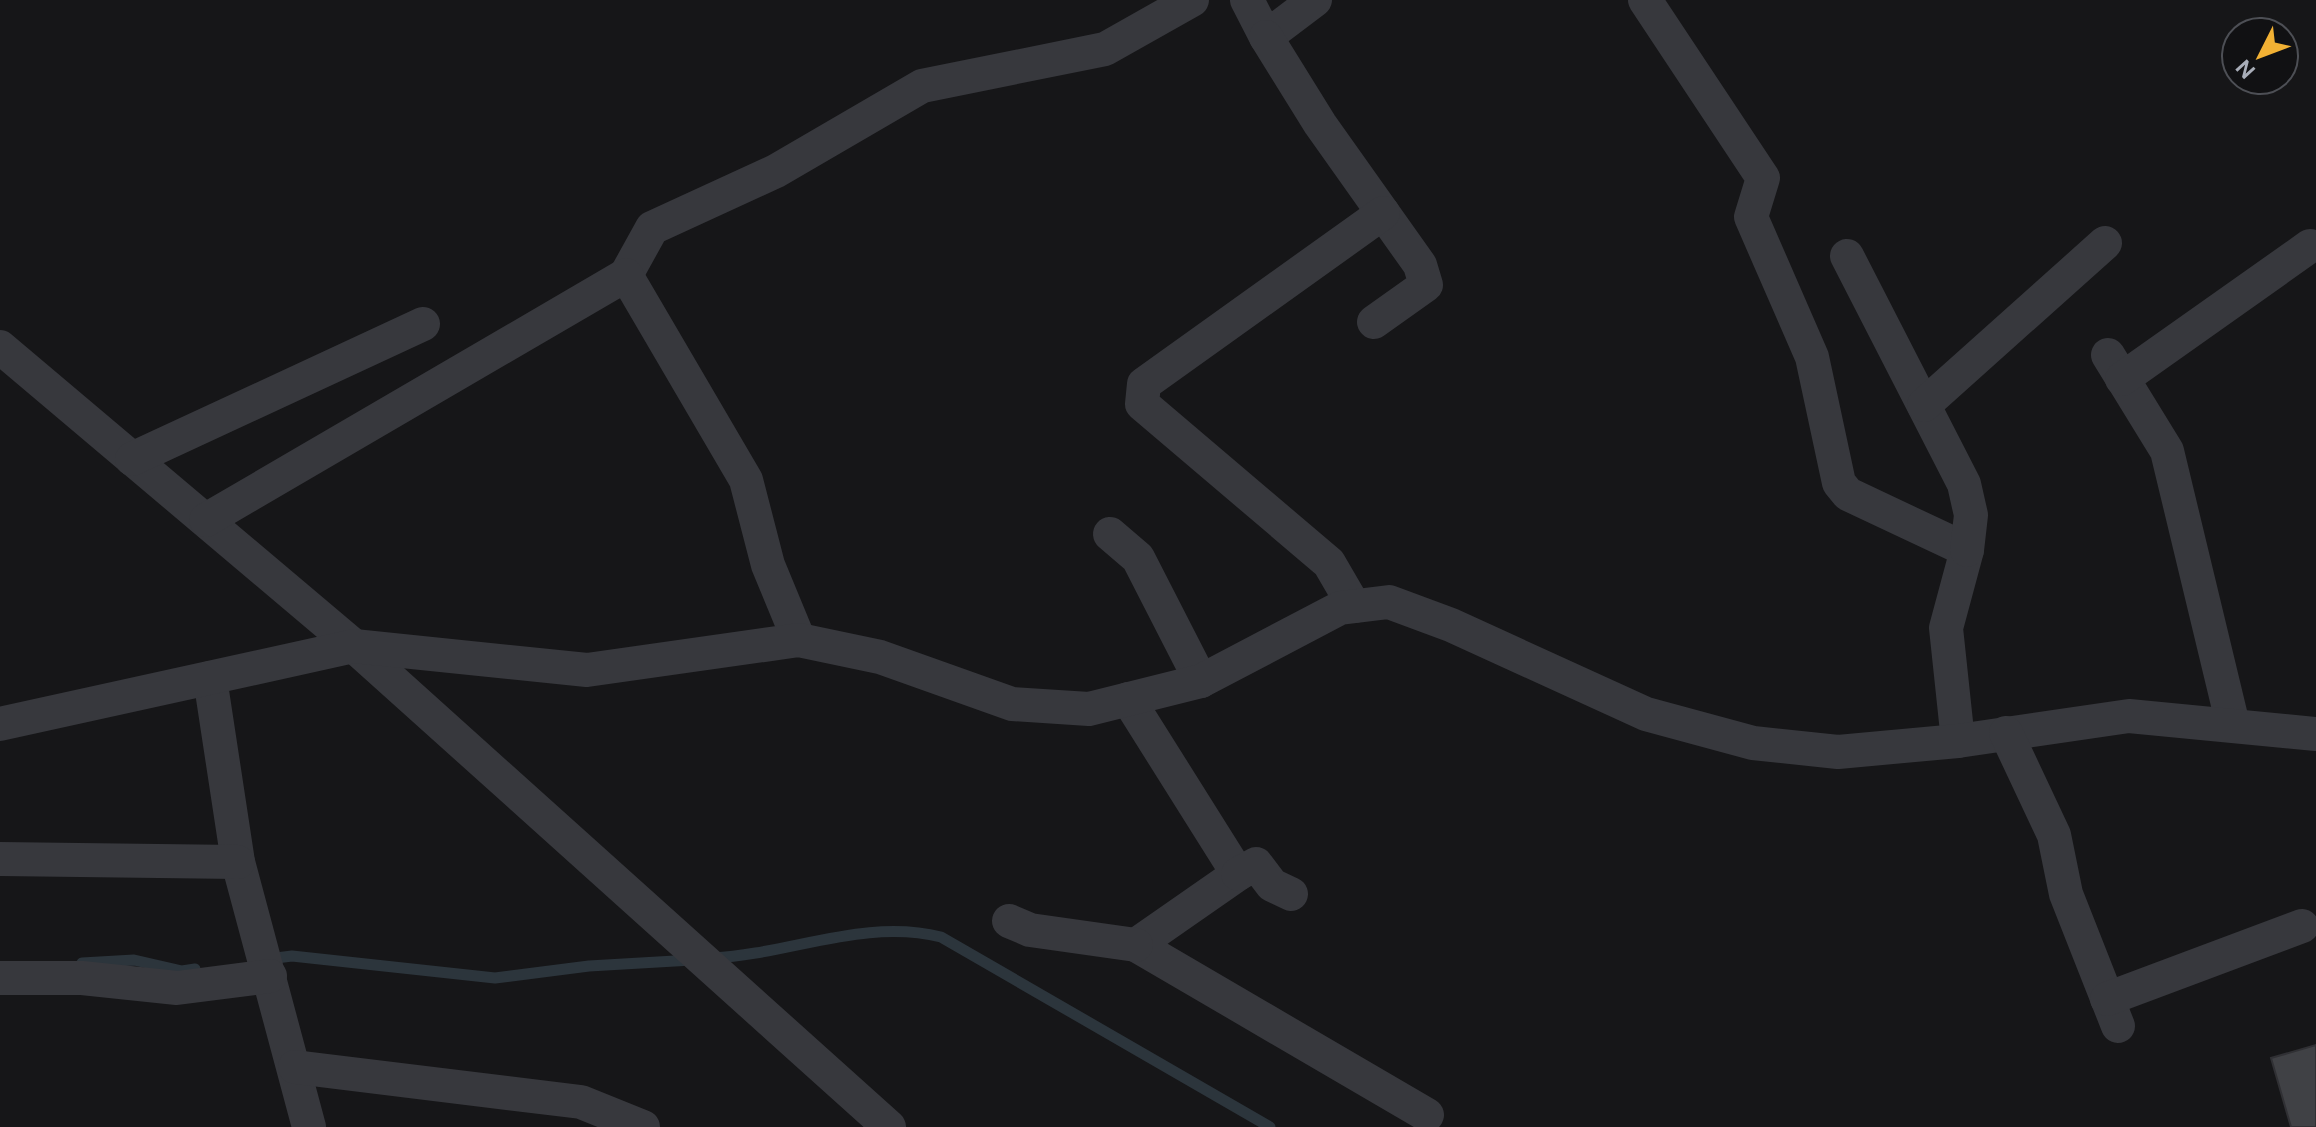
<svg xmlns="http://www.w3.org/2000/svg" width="2316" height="1127" viewBox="0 0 2316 1127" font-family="'DM Sans',sans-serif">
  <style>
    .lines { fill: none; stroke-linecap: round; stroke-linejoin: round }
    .stream { stroke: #2c353c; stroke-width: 11 }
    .building { fill: #404145; stroke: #303034; stroke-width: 2 }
    .minor { stroke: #37383d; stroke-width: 34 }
  </style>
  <rect width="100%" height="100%" fill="#161618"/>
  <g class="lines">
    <g class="stream">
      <path d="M713 958C790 954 865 918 941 937L1270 1127"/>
      <polyline points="268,959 292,956 495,978 589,966 692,960"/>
      <polyline points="82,963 134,960 182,971 195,969"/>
    </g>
  </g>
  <polygon class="building" points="2316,1045 2316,1127 2291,1127 2271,1058"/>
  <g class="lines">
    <g class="minor">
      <polyline points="1247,0 1266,37 1315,0"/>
      <polyline points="1645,0 1763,178 1751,217 1812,357 1839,483 1848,494 1967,550 1946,628 1958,741"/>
      <polyline points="1266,37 1320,124 1420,265 1426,285 1374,322"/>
      <polyline points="1847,256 1964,484 1971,515 1967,550"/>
      <polyline points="626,275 652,228 776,171 922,86 1105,49 1192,0"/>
      <polyline points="0,347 354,646 889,1127"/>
      <polyline points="2108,355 2167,451 2233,725"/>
      <polyline points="2122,379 2310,246"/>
      <polyline points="1924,405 2105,243"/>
      <polyline points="132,459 423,324"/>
      <polyline points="206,520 626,275 746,480 768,565 799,640"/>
      <polyline points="1110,534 1138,558 1201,681"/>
      <polyline points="1354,606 1329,563 1142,404 1144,384 1383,213"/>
      <polyline points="210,678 238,862 309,1127"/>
      <polyline points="1128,699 1238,874 1136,945 1427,1115"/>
      <polyline points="0,724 354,646 587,670 799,640 880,657 1012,704 1089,709 1201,681 1340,608 1389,602 1451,625 1646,714 1753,743 1838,752 1958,741 2129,716 2316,734"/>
      <polyline points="2006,733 2054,835 2066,894 2118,1026"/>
      <polyline points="0,859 238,862"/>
      <polyline points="1238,874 1256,864 1272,885 1291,894"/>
      <polyline points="1009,921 1030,930 1136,945"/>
      <polyline points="0,978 82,978 177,988 270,976"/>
      <polyline points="2107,999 2302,926"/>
      <polyline points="295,1067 581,1102 643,1127"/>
    </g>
  </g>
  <g transform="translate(2260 56) rotate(228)"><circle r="38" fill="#111113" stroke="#4d4f55" stroke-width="2"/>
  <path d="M0-6L14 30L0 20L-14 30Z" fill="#f2b134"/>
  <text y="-12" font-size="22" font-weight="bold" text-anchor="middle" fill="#a8adb8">N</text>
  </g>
</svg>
